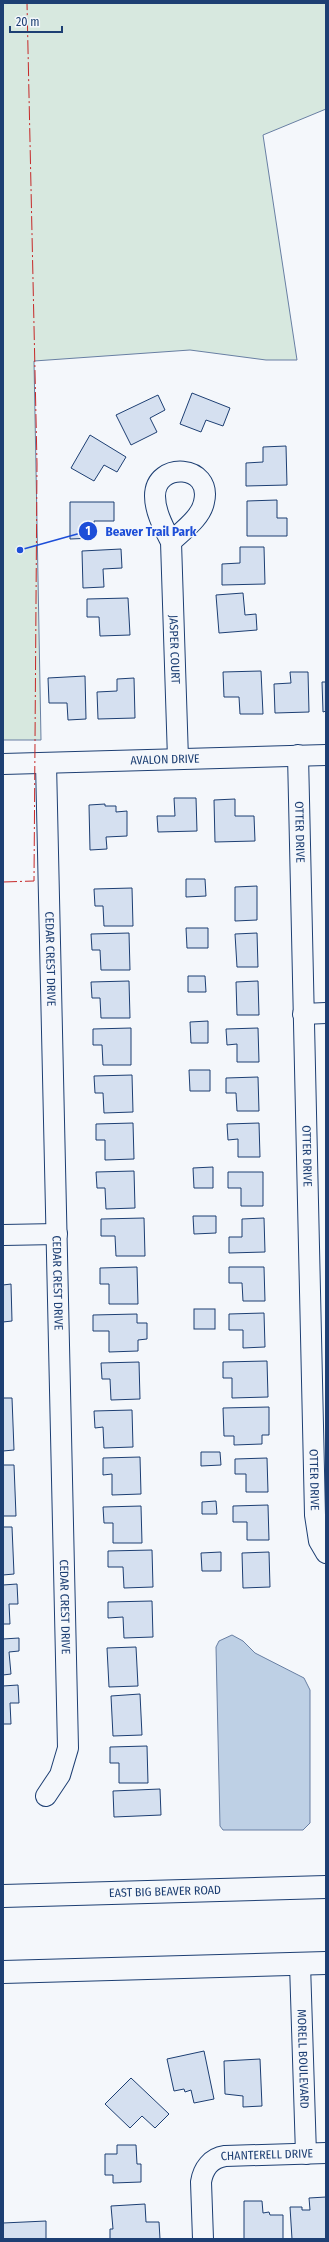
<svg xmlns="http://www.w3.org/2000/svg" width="329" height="2242" viewBox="0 0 329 2242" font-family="'Fira Sans Condensed',sans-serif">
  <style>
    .green { fill: #d7e8df; stroke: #687fa3 }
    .water { fill: #bed0e5; stroke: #687fa3 }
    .building { fill: #d5e0f0; stroke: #1d3f73 }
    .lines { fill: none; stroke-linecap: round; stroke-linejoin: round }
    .minor-casing { stroke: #1d3f73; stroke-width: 22 }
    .major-casing { stroke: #1d3f73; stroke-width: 24 }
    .minor { stroke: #f4f7fb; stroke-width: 20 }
    .major { stroke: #f4f7fb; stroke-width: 22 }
    .power { stroke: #c62828; stroke-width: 1; stroke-dasharray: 14 3 2 3; stroke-linecap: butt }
    .labels { text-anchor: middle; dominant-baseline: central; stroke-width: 3; stroke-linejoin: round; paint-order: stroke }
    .street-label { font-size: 12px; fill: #1d3f73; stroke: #f4f7fb }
    .leader { fill: none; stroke: #1d4ed8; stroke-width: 1.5 }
    .callout-dot { fill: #1d4ed8; stroke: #f4f7fb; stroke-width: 1.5 }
    .mark-label { font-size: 12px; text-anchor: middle; font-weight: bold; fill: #fff }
    .callout-label { font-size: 13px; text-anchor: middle; font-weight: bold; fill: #1d4ed8; stroke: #f4f7fb; stroke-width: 3; stroke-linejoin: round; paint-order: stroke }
  </style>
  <rect width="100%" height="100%" fill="#f4f7fb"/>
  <polygon class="green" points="3,3 326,3 326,109 263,135 297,360 266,360 190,350 34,361 41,740 3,740"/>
  <polygon class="water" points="232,1635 243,1641 255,1653 304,1678 310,1690 310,1823 303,1830 223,1830 220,1826 216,1647 219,1641"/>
  <g class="building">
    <polygon points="192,393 230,408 223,426 206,420 201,432 180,424"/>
    <polygon points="158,395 165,410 150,418 157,432 131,445 116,415"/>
    <polygon points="90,435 126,457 117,472 104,465 94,481 71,468"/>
    <polygon points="286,446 287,485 246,486 246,463 263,462 263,447"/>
    <polygon points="277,500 277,518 287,518 287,536 247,536 247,501"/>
    <polygon points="70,502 114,502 114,521 94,521 95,538 70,539"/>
    <polygon points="240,547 264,547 265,584 222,585 222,564 240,563"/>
    <polygon points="121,549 122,568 103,569 104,587 83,588 82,551"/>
    <polygon points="243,593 245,615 256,614 257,630 219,633 216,595"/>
    <polygon points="128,598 130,635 100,636 99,617 87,617 87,599"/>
    <polygon points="261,671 263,714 240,714 239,697 224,697 223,672"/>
    <polygon points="290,672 308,672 309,712 275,713 274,684 291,683"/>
    <polygon points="85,676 86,719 68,720 67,703 49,703 48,678"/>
    <polygon points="134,678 135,718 98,719 97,692 117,691 117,679"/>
    <polygon points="322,682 326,682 326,711 323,712"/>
    <polygon points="174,798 196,798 197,831 158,832 157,816 175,816"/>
    <polygon points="235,799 235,816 254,816 255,841 215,842 214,800"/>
    <polygon points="105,804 105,806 116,806 116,812 127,811 127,836 106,837 107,849 90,850 89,805"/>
    <polygon points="186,879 205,879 206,896 186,897"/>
    <polygon points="257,886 257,920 235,921 235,887"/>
    <polygon points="132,888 133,926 104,926 103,906 95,906 94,889"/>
    <polygon points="186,928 208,928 208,948 187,948"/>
    <polygon points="129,933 130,970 101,970 100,950 92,950 91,934"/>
    <polygon points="257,933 258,967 237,967 235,934"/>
    <polygon points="188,976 205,976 206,992 188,992"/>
    <polygon points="129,981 130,1018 101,1018 100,998 92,998 91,982"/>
    <polygon points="258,981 259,1015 237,1015 236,982"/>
    <polygon points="208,1021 208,1043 191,1043 190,1022"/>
    <polygon points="131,1028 131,1065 103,1065 102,1045 93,1045 93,1029"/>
    <polygon points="258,1028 259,1062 237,1062 237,1044 227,1045 226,1029"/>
    <polygon points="189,1070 210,1070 210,1091 190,1091"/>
    <polygon points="132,1075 133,1112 104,1113 103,1093 95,1093 94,1076"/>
    <polygon points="258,1077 259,1111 237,1111 236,1093 226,1093 226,1078"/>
    <polygon points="133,1123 134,1159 105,1160 105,1140 96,1140 96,1124"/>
    <polygon points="259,1123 260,1157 238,1157 238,1139 228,1140 227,1124"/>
    <polygon points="213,1167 213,1188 194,1188 193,1168"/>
    <polygon points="134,1171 135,1208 106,1209 105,1188 97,1188 96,1172"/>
    <polygon points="228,1172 263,1172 263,1206 241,1206 241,1188 228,1188"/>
    <polygon points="193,1216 216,1216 216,1233 194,1234"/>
    <polygon points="144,1218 145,1256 116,1256 115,1236 101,1236 101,1219"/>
    <polygon points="264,1218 265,1252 229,1253 229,1237 242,1237 242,1219"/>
    <polygon points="137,1267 138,1304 109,1304 109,1284 100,1284 100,1268"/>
    <polygon points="229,1267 264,1267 265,1301 243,1301 242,1283 229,1283"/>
    <polygon points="11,1284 12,1321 3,1322 3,1285"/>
    <rect x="194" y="1309" width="21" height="20"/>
    <polygon points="264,1313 265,1347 243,1348 243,1330 229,1330 229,1314"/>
    <polygon points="137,1314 137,1323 147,1323 147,1339 138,1340 138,1351 109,1352 109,1331 93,1331 93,1315"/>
    <polygon points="267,1361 268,1397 232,1398 232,1378 223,1378 223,1362"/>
    <polygon points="139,1362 140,1399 111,1400 110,1379 102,1379 101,1363"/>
    <polygon points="3,1398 12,1398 14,1450 3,1451"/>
    <polygon points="269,1407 269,1435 262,1435 262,1444 234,1445 234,1436 224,1436 223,1408"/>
    <polygon points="132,1410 133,1447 104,1448 103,1427 95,1428 94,1411"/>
    <polygon points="201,1452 220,1452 221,1465 201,1466"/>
    <polygon points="140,1457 141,1494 112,1495 112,1474 103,1475 103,1458"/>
    <polygon points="267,1458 268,1492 246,1492 246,1474 235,1474 235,1459"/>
    <polygon points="3,1465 14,1465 16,1516 3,1516"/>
    <polygon points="216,1501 217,1514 202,1514 202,1502"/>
    <polygon points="268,1505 269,1540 247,1540 247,1522 233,1522 233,1506"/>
    <polygon points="141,1506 142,1543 113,1543 113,1523 104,1523 103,1507"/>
    <polygon points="3,1527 12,1527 14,1574 3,1575"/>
    <polygon points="152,1550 153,1587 124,1588 123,1567 108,1567 108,1551"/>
    <polygon points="221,1552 221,1571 202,1571 201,1553"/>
    <polygon points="269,1552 270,1587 243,1588 242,1553"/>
    <polygon points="17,1584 18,1604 9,1604 10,1624 3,1624 3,1585"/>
    <polygon points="152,1601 153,1637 124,1638 123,1617 108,1618 108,1602"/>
    <polygon points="19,1638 19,1651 9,1652 11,1674 3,1675 3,1639"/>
    <polygon points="136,1647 138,1686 109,1687 107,1648"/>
    <polygon points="18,1685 19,1703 10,1703 11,1724 3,1724 3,1686"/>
    <polygon points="140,1694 142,1735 113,1736 111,1696"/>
    <polygon points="147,1746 148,1783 119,1783 119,1763 110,1763 110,1747"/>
    <polygon points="160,1789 161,1815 114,1817 113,1791"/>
    <polygon points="204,2051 214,2099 194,2103 191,2090 185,2092 184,2089 174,2091 167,2059"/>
    <polygon points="260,2059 262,2106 243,2107 243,2096 225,2094 224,2061"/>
    <polygon points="131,2078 169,2114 155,2128 142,2116 130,2128 105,2104"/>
    <polygon points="117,2145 136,2145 137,2164 141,2164 141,2182 113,2183 113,2175 105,2175 105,2154 117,2154"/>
    <polygon points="326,2197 326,2239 292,2239 290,2207 302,2207 302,2210 310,2210 309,2198"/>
    <polygon points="244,2201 262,2201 263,2213 269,2212 270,2215 283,2215 283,2239 244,2239"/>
    <polygon points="145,2204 146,2222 159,2222 160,2239 110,2239 110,2229 113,2229 111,2206"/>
    <polygon points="46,2221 46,2239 3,2239 3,2223"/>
  </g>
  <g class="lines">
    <defs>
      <g id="minor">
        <path id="s1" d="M171 542C182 531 201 518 204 502 213 464 155 461 155 496 155 512 164 528 171 542L178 759"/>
        <path id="s2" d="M298 755 315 1515 319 1541 326 1553"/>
        <path id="s3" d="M46 763 68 1748 60 1775 46 1796"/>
        <path id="s4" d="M3 764 326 755"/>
        <polyline points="303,1014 326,1013"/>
        <polyline points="3,1235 57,1234"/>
        <path id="s5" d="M300 1964 306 2154"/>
        <path id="s6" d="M203 2239 201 2182C203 2169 211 2158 225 2156L326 2153"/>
      </g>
      <g id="major">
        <path id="s7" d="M3 1896 326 1887"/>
        <polyline points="3,1972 326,1963"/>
      </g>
    </defs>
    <use href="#minor" class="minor-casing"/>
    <use href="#major" class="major-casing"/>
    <use href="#minor" class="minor"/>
    <use href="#major" class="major"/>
    <polyline class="power" points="3,882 34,881 37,464 27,3"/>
  </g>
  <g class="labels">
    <g class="street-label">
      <text stroke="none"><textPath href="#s1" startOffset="294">JASPER COURT</textPath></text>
      <text stroke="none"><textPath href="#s4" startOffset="162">AVALON DRIVE</textPath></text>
      <text stroke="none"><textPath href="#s2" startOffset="77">OTTER DRIVE</textPath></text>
      <text stroke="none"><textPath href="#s3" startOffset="196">CEDAR CREST DRIVE</textPath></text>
      <text stroke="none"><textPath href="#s2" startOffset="401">OTTER DRIVE</textPath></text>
      <text stroke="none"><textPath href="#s3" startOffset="520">CEDAR CREST DRIVE</textPath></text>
      <text stroke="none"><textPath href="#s2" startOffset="725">OTTER DRIVE</textPath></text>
      <text stroke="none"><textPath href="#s3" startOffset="844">CEDAR CREST DRIVE</textPath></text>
      <text stroke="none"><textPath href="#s7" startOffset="162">EAST BIG BEAVER ROAD</textPath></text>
      <text stroke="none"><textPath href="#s5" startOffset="95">MORELL BOULEVARD</textPath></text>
      <text stroke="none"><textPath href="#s6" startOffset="137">CHANTERELL DRIVE</textPath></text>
    </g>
  </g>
  <path class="leader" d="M20 550L88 531"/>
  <g class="callout-dot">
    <circle cx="20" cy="550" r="4"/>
    <circle cx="88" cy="531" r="10"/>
  </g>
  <g class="mark-label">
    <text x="88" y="535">1</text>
  </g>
  <g class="callout-label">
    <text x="151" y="536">Beaver Trail Park</text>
  </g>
  <rect width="329" height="2242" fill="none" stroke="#1d3f73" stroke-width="8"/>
  <path d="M10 26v6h52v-6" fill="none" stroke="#1d3f73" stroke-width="2"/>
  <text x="16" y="26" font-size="12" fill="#1d3f73" stroke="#f4f7fb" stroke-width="3" paint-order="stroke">20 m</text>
</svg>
